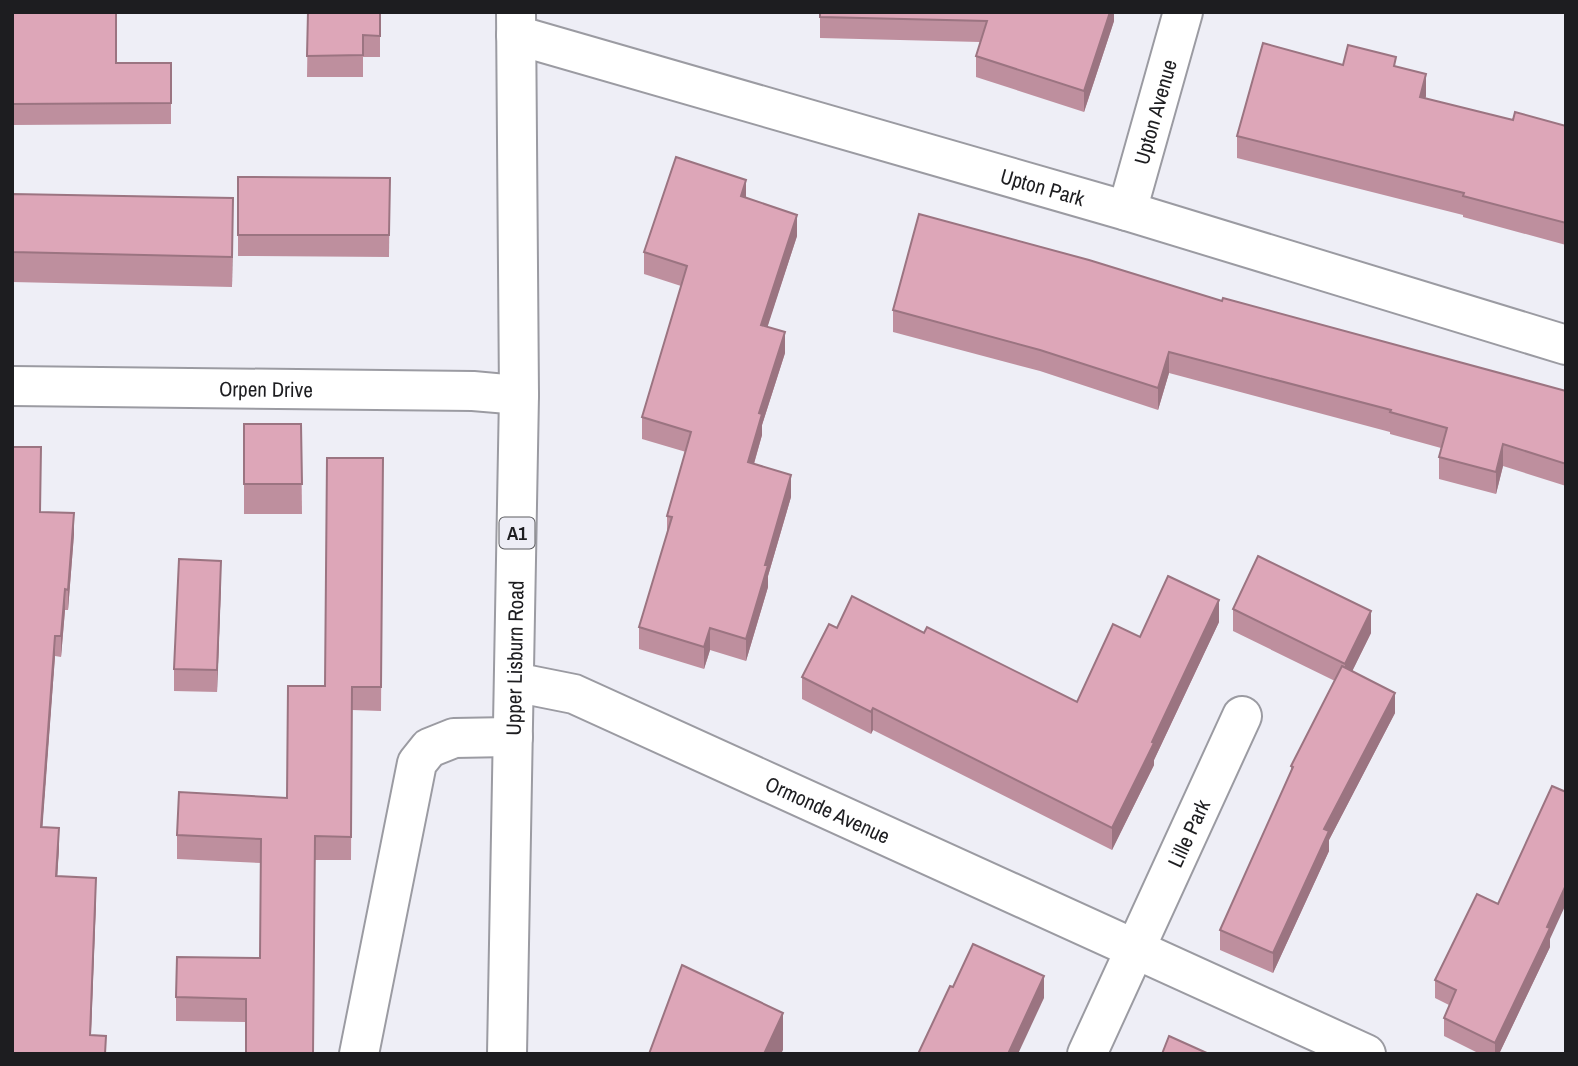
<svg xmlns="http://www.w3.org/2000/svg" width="1578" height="1066" viewBox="0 0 1578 1066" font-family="'Archivo Narrow',sans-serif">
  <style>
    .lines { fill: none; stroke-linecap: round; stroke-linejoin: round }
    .minor-casing { stroke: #9b9ba2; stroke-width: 42 }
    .major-casing { stroke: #9b9ba2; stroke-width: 42 }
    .minor { stroke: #fff; stroke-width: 38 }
    .major { stroke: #fff; stroke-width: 38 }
    .wall { fill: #be8f9e }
    .shaded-wall { fill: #9b7481 }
    .building { fill: #dda6b8; stroke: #9b7481; stroke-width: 2 }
    .labels { text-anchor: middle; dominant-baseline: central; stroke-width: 5; stroke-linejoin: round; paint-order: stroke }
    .shield { fill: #eeeef6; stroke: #5c5c60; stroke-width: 2 }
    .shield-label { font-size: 19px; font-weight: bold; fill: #1d1d20 }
    .street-label { font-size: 21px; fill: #1d1d20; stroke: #eeeef6 }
  </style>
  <rect width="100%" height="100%" fill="#eeeef6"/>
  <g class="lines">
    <defs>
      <g id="minor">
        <path id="s1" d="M516 35 1127 211 1566 345"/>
        <path id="s2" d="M1127 211 1183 12"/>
        <path id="s3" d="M12 386 473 391 519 395"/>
        <path id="s4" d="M514 682 574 694 1366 1054"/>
        <polyline points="359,1054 417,763 429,748 454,738 513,737"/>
        <path id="s5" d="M1087 1054 1242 716"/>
      </g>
      <g id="major">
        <path id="s6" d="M507 1054 519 395 516 12"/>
      </g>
    </defs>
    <use href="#minor" class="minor-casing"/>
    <use href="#major" class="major-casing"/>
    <use href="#minor" class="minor"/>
    <use href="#major" class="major"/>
  </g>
  <g class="wall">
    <polygon points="12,12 116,63 171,63 171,124 12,125"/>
    <polygon points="308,12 380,12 380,57 363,57 363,77 307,77"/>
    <polygon points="820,12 1114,12 1114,21 1084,112 976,77 976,56 980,42 820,38"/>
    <polygon points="1343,65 1396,66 1426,96 1425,98 1513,120 1566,126 1566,245 1463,217 1463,215 1237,158 1237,136"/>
    <polygon points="238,177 390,178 389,257 238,256"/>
    <polygon points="12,194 233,228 232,287 12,282"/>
    <polygon points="746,198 797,236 767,327 785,353 762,425 762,435 754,464 791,497 768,576 768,587 746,661 710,650 704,669 639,649 639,627 667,534 667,516 686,452 642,439 642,417 681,286 644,274 644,252"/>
    <polygon points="1222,301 1566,391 1566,486 1503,466 1496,494 1439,479 1439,457 1441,448 1390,434 1390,432 1169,373 1158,410 1040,371 893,332 893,310"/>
    <polygon points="244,424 301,424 302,514 244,514"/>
    <polygon points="383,458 381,711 352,710 351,860 315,860 246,1022 176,1021 176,997 260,958 261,863 177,859 177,835 287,798 325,686"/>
    <polygon points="41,512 74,534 68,610 65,610 61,657 55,656 42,827 59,848 57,876 96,899 91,1035 106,1054 12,1054"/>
    <polygon points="221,583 217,692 174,691 174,669"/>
    <polygon points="1233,609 1371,633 1352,671 1395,713 1329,840 1329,851 1273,973 1220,950 1220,930 1291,772 1291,766 1335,681 1233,631"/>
    <polygon points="1219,622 1154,760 1154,765 1112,850 873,730 871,734 802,699 802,677 837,628 924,633 1077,702 1140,637"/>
    <polygon points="1550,939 1550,947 1499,1054 1480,1054 1444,1036 1444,1018 1449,1005 1435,998 1435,980"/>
  </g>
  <g class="shaded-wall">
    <polygon points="1110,12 1114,12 1114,21 1084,112 1084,91"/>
    <polygon points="1426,74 1426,96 1420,118 1420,97"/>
    <polygon points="746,180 746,202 741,196"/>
    <polygon points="233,198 233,228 232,287 232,257"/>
    <polygon points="797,215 797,236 761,347 761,325"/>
    <polygon points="785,332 785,353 762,425 762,435 748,484 748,462 759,413"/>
    <polygon points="1169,352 1169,373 1158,410 1158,388"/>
    <polygon points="1503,444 1503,466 1496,494 1496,472"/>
    <polygon points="791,475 791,497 768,576 768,587 746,661 746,639 765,565"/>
    <polygon points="74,513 74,534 68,610 68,590"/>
    <polygon points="221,561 221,583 217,692 217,670"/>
    <polygon points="65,589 65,610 61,657 61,636"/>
    <polygon points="1219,600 1219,622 1154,760 1154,765 1112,850 1112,828"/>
    <polygon points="1371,611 1371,633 1345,686 1345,664"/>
    <polygon points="710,628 710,650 704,669 704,647"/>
    <polygon points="55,636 55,656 41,847 41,827"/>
    <polygon points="1395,693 1395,713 1329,840 1329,851 1273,973 1273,953 1324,829"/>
    <polygon points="873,708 873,730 871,734 871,712"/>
    <polygon points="59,828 59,848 56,897 56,876"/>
    <polygon points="96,878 96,899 90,1054 90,1035"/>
    <polygon points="1566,885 1566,904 1550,939 1550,947 1499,1054 1495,1054 1495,1043"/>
    <polygon points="1044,976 1044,998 1018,1054 1008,1054"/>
    <polygon points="783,1013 783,1050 781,1054 764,1054"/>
  </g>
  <g class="building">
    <polygon points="12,12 116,12 116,63 171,63 171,103 12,104"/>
    <polygon points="308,12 380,12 380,36 363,35 363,55 307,56"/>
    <polygon points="820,12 1110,12 1084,91 976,56 987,21 820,17"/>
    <polygon points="1263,43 1343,65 1348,45 1396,57 1394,66 1426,74 1420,97 1513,120 1515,112 1566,126 1566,223 1463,196 1464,193 1237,136"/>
    <polygon points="676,157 746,180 741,196 797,215 761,325 785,332 759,413 762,414 748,462 791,475 765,565 768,565 746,639 710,628 704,647 639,627 672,517 667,516 691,432 642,417 687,266 644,252"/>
    <polygon points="238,177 390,178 389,235 238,235"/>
    <polygon points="12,194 233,198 232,257 12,252"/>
    <polygon points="919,214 1089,260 1222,301 1223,298 1566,391 1566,464 1503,444 1496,472 1439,457 1447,428 1390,412 1391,410 1169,352 1158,388 1040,350 893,310"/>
    <polygon points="244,424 301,424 302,484 244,484"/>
    <polygon points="12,447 41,447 40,512 74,513 68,590 65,589 61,636 55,636 41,827 59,828 56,876 96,878 90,1035 106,1036 105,1054 12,1054"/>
    <polygon points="327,458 383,458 381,687 352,687 351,837 315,836 313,1054 246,1054 246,999 176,997 177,957 260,958 261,839 177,835 179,792 287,798 288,686 325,686"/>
    <polygon points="1258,556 1371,611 1345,664 1233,609"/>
    <polygon points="179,559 221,561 217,670 174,669"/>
    <polygon points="1168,576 1219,600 1152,742 1154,743 1112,828 873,708 871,712 802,677 829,624 837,628 852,596 924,633 927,627 1077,702 1113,624 1140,637"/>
    <polygon points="1342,666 1395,693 1324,829 1329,831 1273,953 1220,930 1293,767 1291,766"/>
    <polygon points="1552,786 1566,792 1566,885 1547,927 1550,928 1495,1043 1444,1018 1456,990 1435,980 1477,894 1498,904"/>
    <polygon points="973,944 1044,976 1008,1054 918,1054 950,986 953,987"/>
    <polygon points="682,965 783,1013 764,1054 649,1054"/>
    <polygon points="1169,1036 1209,1054 1162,1054"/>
  </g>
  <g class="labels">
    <rect class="shield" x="499.5" y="517.5" width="35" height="31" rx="5"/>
    <g class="shield-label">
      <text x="517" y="533">A1</text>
    </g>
    <g class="street-label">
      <text stroke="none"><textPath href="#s2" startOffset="103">Upton Avenue</textPath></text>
      <text stroke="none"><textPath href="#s1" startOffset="548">Upton Park</textPath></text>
      <text stroke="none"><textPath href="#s3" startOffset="254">Orpen Drive</textPath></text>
      <text stroke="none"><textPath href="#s6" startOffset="396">Upper Lisburn Road</textPath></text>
      <text stroke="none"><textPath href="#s4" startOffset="340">Ormonde Avenue</textPath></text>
      <text stroke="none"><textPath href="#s5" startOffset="243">Lille Park</textPath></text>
    </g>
  </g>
  <rect width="1578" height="1066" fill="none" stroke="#1d1d20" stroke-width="28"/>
</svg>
